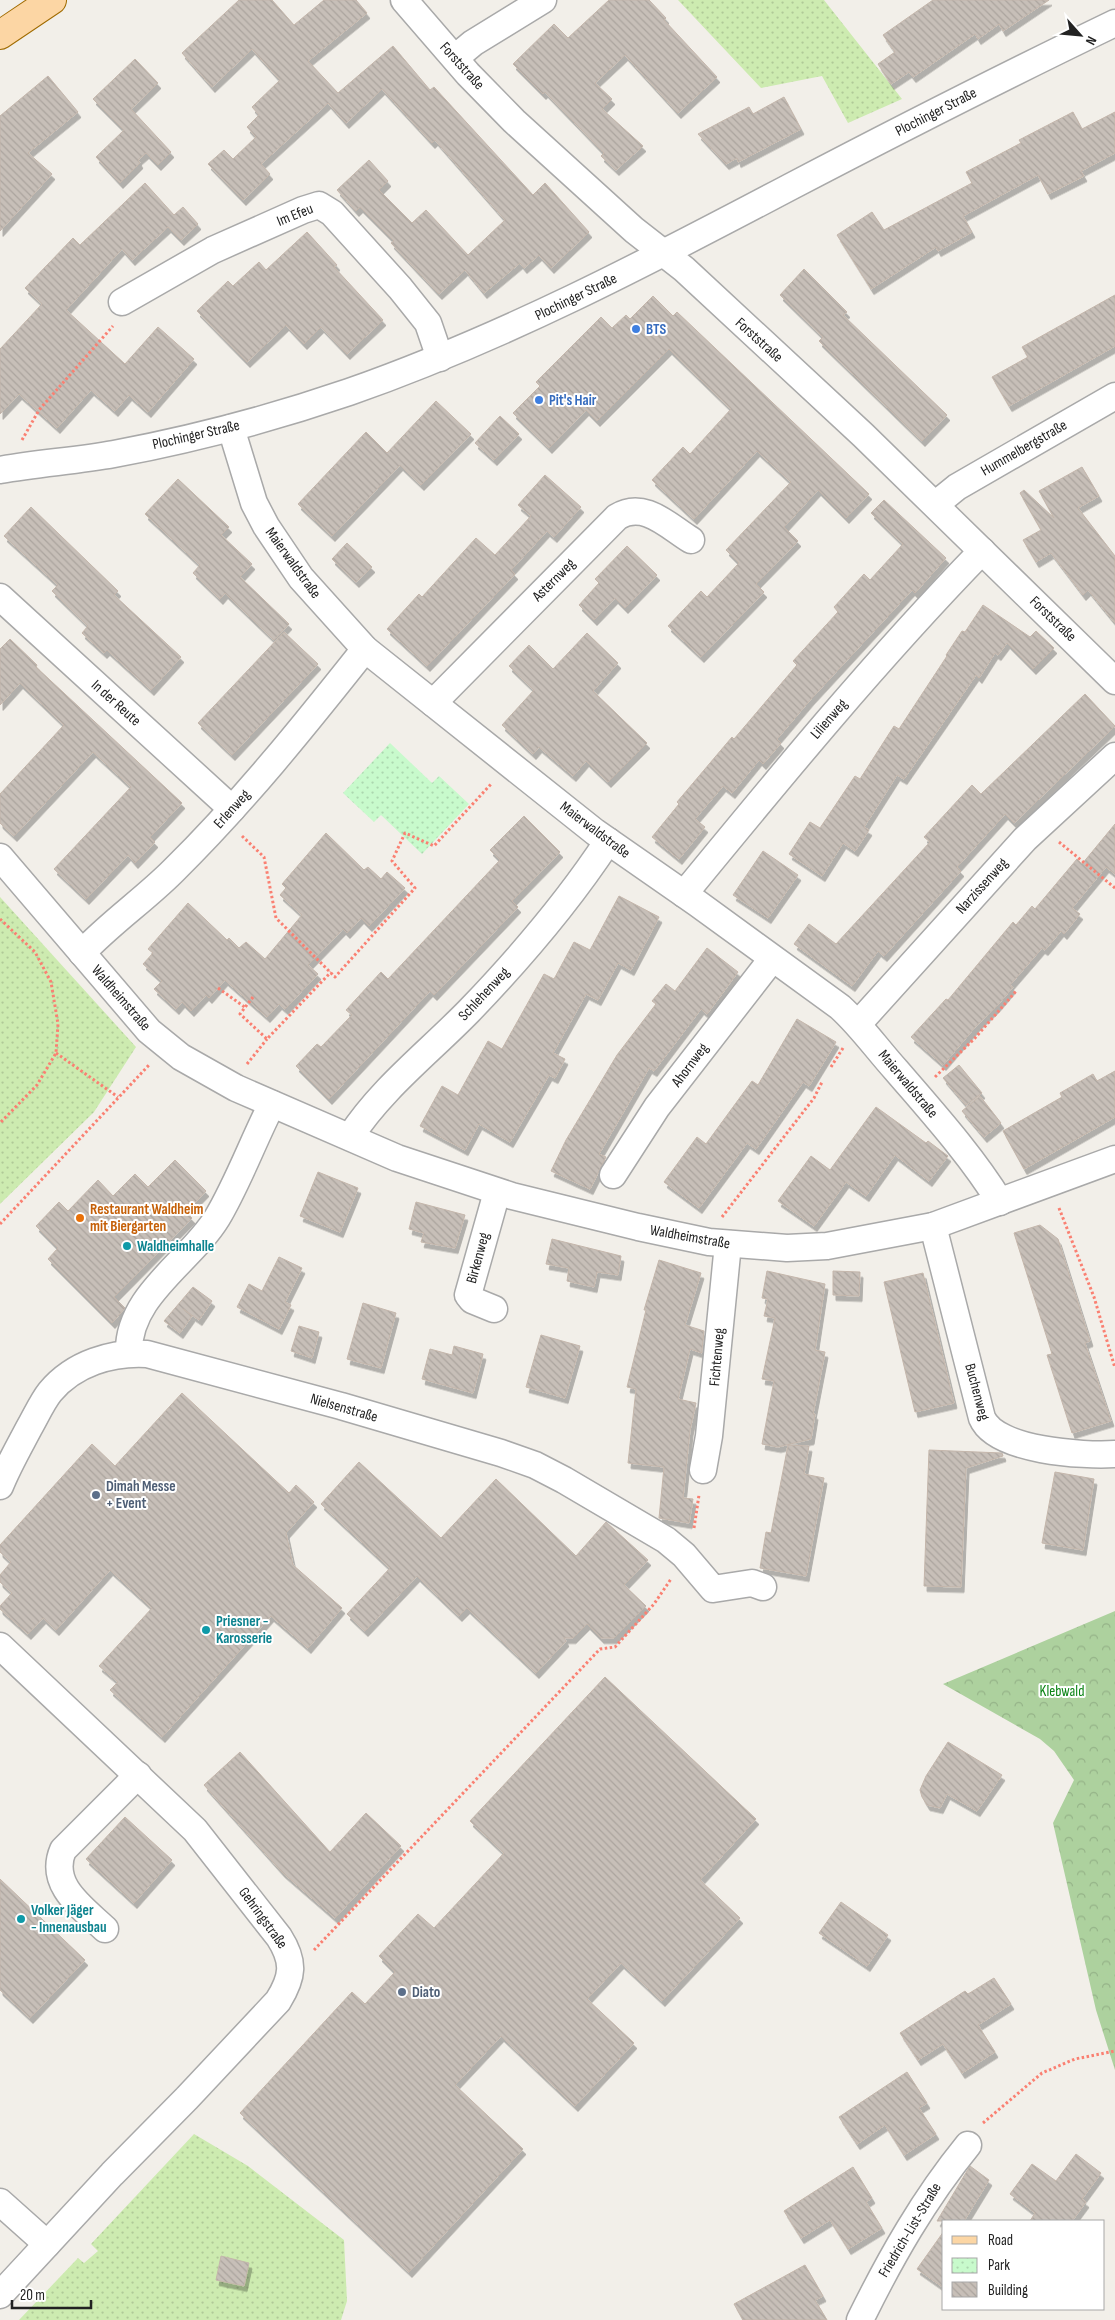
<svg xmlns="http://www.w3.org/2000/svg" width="1115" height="2320" viewBox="0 0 1115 2320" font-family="'Sofia Sans Condensed',sans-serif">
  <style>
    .grass { fill: url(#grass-dots) }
    .forest { fill: url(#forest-crowns) }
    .park { fill: url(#park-dots) }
    .building { fill: url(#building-back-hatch); stroke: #c4b6ab; filter: url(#shadow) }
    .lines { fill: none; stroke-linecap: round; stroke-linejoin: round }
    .minor-casing { stroke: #a9a9a9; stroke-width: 29 }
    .major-casing { stroke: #a06b00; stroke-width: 30 }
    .path { stroke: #fa8072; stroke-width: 3; stroke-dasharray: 2.5 2.5; stroke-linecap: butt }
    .minor { stroke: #fff; stroke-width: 26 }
    .major { stroke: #fcd6a4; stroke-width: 28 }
    .shop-dot { fill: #3f7fe0; stroke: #fff; stroke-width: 2 }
    .food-dot { fill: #e8710a; stroke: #fff; stroke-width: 2 }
    .culture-dot { fill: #0f9aa8; stroke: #fff; stroke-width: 2 }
    .service-dot { fill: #5c6f8a; stroke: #fff; stroke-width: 2 }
    .labels { text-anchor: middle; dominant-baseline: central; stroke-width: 4; stroke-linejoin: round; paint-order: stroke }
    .street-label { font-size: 15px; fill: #222; stroke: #fff }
    .shop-label { font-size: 15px; font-weight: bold; fill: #366cbe; stroke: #fff; text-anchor: start }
    .food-label { font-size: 15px; font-weight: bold; fill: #c56008; stroke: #fff; text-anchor: start }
    .culture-label { font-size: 15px; font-weight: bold; fill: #0d838f; stroke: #fff; text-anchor: start }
    .service-label { font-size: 15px; font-weight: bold; fill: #4e5e75; stroke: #fff; text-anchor: start }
    .park-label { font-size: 15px; fill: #0c8416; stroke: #fff }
  </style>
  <defs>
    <pattern id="grass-dots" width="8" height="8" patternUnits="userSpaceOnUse" patternTransform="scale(1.25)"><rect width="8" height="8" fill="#cdebb0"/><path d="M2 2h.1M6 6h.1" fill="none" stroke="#b0c997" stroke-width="1.8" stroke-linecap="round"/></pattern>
    <pattern id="forest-crowns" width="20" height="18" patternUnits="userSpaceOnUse" patternTransform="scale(1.25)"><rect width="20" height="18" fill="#add19e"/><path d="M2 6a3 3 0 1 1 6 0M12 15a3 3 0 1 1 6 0" fill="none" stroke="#95b388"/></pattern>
    <pattern id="park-dots" width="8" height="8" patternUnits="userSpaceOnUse" patternTransform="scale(1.25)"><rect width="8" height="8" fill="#c8facc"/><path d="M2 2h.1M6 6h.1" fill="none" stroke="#acd6af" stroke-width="1.8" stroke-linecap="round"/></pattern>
    <pattern id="building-back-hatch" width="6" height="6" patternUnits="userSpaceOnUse" patternTransform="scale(1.25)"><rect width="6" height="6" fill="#c7bfb8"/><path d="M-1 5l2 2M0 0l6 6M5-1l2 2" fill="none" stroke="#aba49e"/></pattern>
    <filter id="shadow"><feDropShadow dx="3" dy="5.5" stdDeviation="0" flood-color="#0004"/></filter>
  </defs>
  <rect width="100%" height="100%" fill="#f2efe9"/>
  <g class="grass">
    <polygon points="678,0 824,0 902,99 848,123 822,76 761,88"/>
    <polygon points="0,897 136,1047 94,1112 0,1204"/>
    <polygon points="194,2134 248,2166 344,2240 347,2301 341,2320 19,2320 78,2258 84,2263 98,2251 91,2244"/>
  </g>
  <polygon class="forest" points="1115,1611 1115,2070 1096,2010 1053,1823 1074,1780 1054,1751 1040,1739 943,1684"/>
  <polygon class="park" points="390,743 432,783 439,776 469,804 422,854 381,815 374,822 343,793"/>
  <g class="building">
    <polygon points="239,0 272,0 294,25 324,0 356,0 367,13 308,61 338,93 393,46 430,90 434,87 533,195 545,183 589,232 551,268 539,255 524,268 520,263 484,293 465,270 439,294 391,243 394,241 360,207 356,211 337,190 369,160 388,181 379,190 412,223 426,210 468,255 505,220 435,140 432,143 382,89 346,123 328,103 261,164 270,174 243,200 208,164 224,150 233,159 256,137 247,127 259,115 252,107 280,80 252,49 212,87 182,53"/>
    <polygon points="609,0 649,0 666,18 664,20 717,77 678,113 625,55 595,83 612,99 602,109 643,146 616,170 601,156 604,153 545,92 543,94 513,64 554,24 568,38"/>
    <polygon points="933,0 1049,0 1003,31 999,24 978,39 975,34 913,77 909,72 891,84 878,64 895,52 883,35"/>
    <polygon points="135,59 158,83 131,109 171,152 158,165 146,153 138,160 140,163 120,183 96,157 124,130 93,99"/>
    <polygon points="48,76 78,112 28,153 52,174 0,231 0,116"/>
    <polygon points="784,97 801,129 738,162 737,158 726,164 698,134 749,107 753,114"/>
    <polygon points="1073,112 1082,129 1115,112 1115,153 1081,171 1084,176 1048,194 1038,175 963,216 972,232 938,251 936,247 871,289 837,235 872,212 884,230 972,183 966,172 1021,143 1019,140"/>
    <polygon points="145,183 174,215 183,207 198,224 181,240 168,227 132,260 122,249 66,310 125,364 158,327 194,359 148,412 129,395 115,411 91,390 57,428 19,394 0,414 0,349 42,304 25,288 73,238 80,245"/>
    <polygon points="307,232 337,265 334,267 383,320 347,354 321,327 304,344 286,325 247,362 197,311 228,281 233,286 259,262 266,270"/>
    <polygon points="804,269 847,312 843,315 947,415 922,441 819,341 823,337 780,295"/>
    <polygon points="1115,295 1115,346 1009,406 992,377 1028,357 1022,347"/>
    <polygon points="653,296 673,316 677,312 869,494 846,518 818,490 784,527 798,541 756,584 764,592 701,657 668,626 701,591 707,597 739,563 726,550 791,482 757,451 694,519 652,480 683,447 690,454 731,409 669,349 597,421 586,410 549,448 513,413 540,386 536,382 601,317 612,328 626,315 630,319"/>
    <polygon points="436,401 471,434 421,485 400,465 332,536 298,504 366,432 387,453"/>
    <polygon points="500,416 519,434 494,460 475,443"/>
    <polygon points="1082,467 1099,496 1078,508 1115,556 1115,623 1088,590 1083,595 1051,553 1036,562 1023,540 1041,530 1020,493 1024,490 1054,518 1039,491"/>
    <polygon points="545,475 581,507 554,537 547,531 511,570 515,574 427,666 387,629 419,594 422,597 476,538 495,555 531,516 518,505"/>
    <polygon points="178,479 229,527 221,535 252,564 240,577 289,624 274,640 225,593 220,599 193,573 200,565 145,514"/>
    <polygon points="884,500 946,558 915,593 912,590 811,699 777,739 781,743 763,764 759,760 732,793 723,786 695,819 705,827 679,859 652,837 679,804 677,802 732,737 734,739 797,665 793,661 838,612 834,607 864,574 870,580 903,544 871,513"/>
    <polygon points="31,507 118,591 114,595 181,657 151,690 107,650 104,653 82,633 88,626 52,591 58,585 4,536"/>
    <polygon points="347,543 372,567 356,582 332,559"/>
    <polygon points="627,546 657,575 625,608 615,598 594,620 579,605 599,583 595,579"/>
    <polygon points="983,605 1030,637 1036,631 1054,648 1033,669 1007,643 998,655 995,653 979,678 976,675 904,779 897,775 864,827 869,830 855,851 843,843 822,876 789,854 810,822 820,828 855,776 860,779 894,726 899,729 947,656 946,655 962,631 965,632"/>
    <polygon points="284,632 318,664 232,755 198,723"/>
    <polygon points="587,633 618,663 593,691 647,743 608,782 586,761 573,776 539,747 533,754 502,725 534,690 509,666 529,645 553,669"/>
    <polygon points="10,639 37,665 36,667 182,803 150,837 155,842 135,863 128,855 86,899 54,869 131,787 93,752 14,836 0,823 0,794 64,725 20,683 0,705 0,649"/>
    <polygon points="1085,694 1115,726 1014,823 1005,814 957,867 961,871 884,956 878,951 852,986 794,944 809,924 836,944 930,842 924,837 972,785 981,794"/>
    <polygon points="524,816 560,852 512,901 518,907 434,995 430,991 329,1099 296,1066 317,1044 321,1047 352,1015 346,1010 381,972 388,979 500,860 490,850"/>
    <polygon points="1115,824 1115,874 1106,867 1072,908 1080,914 1064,934 1061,931 1045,950 1042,948 1010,985 1013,987 996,1007 977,1025 943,1065 911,1037 946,999 948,1000 1013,922 1016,925 1032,906 1035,909 1077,859 1082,864"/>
    <polygon points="326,833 364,870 368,867 381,879 387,872 405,888 369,926 361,918 347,933 343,929 308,965 318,974 285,1009 279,1004 267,1017 225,980 209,998 206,995 191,1011 182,1002 176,1009 154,989 162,981 143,964 153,953 148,949 188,903 227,940 229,938 239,948 246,942 265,959 302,915 280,895 286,888 282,884"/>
    <polygon points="763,851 798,875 768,918 733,895"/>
    <polygon points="619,896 659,917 631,970 618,963 598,1000 586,994 553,1053 565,1059 555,1078 549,1075 510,1142 479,1124 465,1150 420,1126 442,1086 458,1095 488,1041 502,1049 544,974 554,979 574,942 590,950"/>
    <polygon points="707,948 738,972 707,1014 701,1009 654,1071 649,1068 599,1154 606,1157 590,1189 551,1171 566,1140 617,1055 656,1004 652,1001 666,984 675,991"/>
    <polygon points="797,1019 836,1042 809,1086 803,1082 756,1149 747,1143 699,1208 664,1182 697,1137 706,1144 752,1081 758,1085"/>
    <polygon points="959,1065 982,1093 966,1105 943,1078"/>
    <polygon points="1115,1071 1115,1117 1024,1169 1003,1131 1062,1097 1060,1093 1093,1074 1097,1081"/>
    <polygon points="980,1096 1001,1123 984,1137 962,1111"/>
    <polygon points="876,1107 926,1143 928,1141 948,1156 929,1181 895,1155 866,1196 846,1182 814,1226 778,1201 811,1156 830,1170"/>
    <polygon points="175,1160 206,1191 186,1212 192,1218 114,1297 125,1308 112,1323 48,1259 58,1248 36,1226 59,1202 68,1211 98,1180 113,1196 135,1174 148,1187"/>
    <polygon points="318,1172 358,1188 340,1232 300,1216"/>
    <polygon points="416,1202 465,1215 455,1248 421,1242 424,1233 409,1229"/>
    <polygon points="1040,1225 1058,1239 1090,1341 1085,1343 1111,1421 1072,1433 1047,1355 1052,1354 1014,1233"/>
    <polygon points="552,1239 621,1256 618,1275 597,1272 594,1287 567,1281 569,1268 546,1264"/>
    <polygon points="279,1257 302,1268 285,1302 291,1305 279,1329 237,1307 249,1284 262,1291"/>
    <polygon points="659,1260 701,1273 685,1325 704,1331 702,1350 702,1353 690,1349 678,1399 696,1403 690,1430 683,1498 693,1499 689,1523 659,1518 664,1467 628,1463 636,1389 627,1387 646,1310 644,1310"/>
    <polygon points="767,1271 825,1284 815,1350 825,1352 813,1414 815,1414 811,1439 778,1447 762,1444 774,1381 762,1379 775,1318 764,1316 768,1299 762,1298"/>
    <polygon points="833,1271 860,1272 859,1296 833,1295"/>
    <polygon points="923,1273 954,1403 915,1412 884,1282"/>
    <polygon points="193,1287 212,1301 199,1320 183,1309 192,1316 180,1333 164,1321"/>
    <polygon points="363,1303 396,1313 381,1368 347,1359"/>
    <polygon points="299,1326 319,1332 312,1358 291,1351"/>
    <polygon points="541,1335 580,1346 565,1398 526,1387"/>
    <polygon points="454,1346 483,1354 473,1393 422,1379 430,1349 452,1355"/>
    <polygon points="182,1393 289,1493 296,1485 314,1502 286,1533 293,1565 342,1608 308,1648 271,1616 162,1737 110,1690 118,1682 99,1666 152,1608 110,1570 56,1630 43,1618 28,1634 0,1609 0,1606 12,1593 0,1582 0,1575 11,1562 0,1552 0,1545 92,1444 115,1466"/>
    <polygon points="788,1445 809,1446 804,1474 824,1478 806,1576 760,1568 766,1532 771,1533"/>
    <polygon points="929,1450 1002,1453 1003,1456 966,1468 961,1587 924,1586"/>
    <polygon points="359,1462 441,1538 496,1479 576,1556 606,1522 648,1560 624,1585 646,1606 614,1638 601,1638 587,1624 573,1638 564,1638 566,1641 536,1673 467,1608 459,1616 417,1576 365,1631 347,1614 390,1568 321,1504"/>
    <polygon points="1055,1472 1094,1479 1083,1550 1042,1543"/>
    <polygon points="605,1677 756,1819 700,1880 740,1918 662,2001 621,1963 587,1999 634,2043 575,2106 501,2036 455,2085 523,2149 409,2272 240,2113 352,1992 365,2004 395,1972 379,1956 418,1914 434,1928 504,1853 470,1821"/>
    <polygon points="948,1742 1002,1775 977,1811 947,1794 940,1808 927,1805 922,1797 920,1790 926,1776"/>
    <polygon points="240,1752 330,1852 366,1813 401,1846 335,1918 282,1872 204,1785"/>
    <polygon points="125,1817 172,1860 134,1903 86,1859"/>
    <polygon points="0,1879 85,1960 30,2018 0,1990"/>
    <polygon points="841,1902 888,1935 867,1966 819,1933"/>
    <polygon points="994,1978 1011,2004 978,2025 995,2052 962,2073 943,2044 918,2060 900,2033 965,1991 968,1994"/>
    <polygon points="907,2072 927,2103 919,2108 936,2134 904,2155 885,2125 857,2144 839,2117"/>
    <polygon points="1076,2154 1101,2173 1082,2199 1086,2202 1072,2221 1030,2221 1035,2213 1010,2194 1032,2164 1056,2181"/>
    <polygon points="970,2166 989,2180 964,2221 937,2221"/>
    <polygon points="853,2167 872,2198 866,2202 882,2228 848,2249 830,2220 801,2238 784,2211"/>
    <polygon points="944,2231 944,2288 917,2269"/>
    <polygon points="221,2256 249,2263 244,2286 216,2280"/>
    <polygon points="805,2265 823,2296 815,2300 827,2320 743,2320 734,2304"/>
  </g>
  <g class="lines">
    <defs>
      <g id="minor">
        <polyline points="404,0 468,74 514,121 634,230 684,269 863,435 1115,681"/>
        <polyline points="455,58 473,43 543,0"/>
        <polyline points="122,302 213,250 303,210 319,205 332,213 400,288 428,323 440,358"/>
        <path d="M231 428 254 503 266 526 301 578 365 649 595 832 697 903 840 1007C861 1026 877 1049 896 1070 932 1112 971 1155 1000 1202"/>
        <path d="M0 470C38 463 76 461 114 454 194 439 273 418 349 392 503 338 646 263 790 187 897 131 1005 76 1115 23"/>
        <polyline points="936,504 957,487 1115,396"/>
        <polyline points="0,597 232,809"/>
        <path d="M433 703 617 517C644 500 668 526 691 540"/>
        <polyline points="0,857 149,1031 181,1057 236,1088 397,1158 512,1196 638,1227 709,1242 787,1248 827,1246 933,1226 1115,1159"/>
        <path d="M684 894C780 777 876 660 982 551"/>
        <path d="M82 953C110 923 144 900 173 871 243 802 304 726 365 649"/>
        <polyline points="858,1024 1025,839 1115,756"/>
        <path d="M350 1137C381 1089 429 1052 469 1011 520 958 568 902 608 841"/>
        <polyline points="613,1175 657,1107 772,959"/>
        <path d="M933 1226 982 1418C996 1451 1083 1456 1115 1454"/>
        <polyline points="494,1309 472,1300 468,1295 497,1192"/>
        <path d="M129 1353C127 1296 190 1262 217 1218 238 1183 253 1141 272 1104"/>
        <polyline points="703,1470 709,1436 728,1244"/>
        <path d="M0 1486C8 1466 19 1447 29 1428 36 1416 42 1402 50 1392 74 1363 112 1352 147 1354L341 1406 501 1453 535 1465 564 1480 666 1540 684 1555 713 1589 752 1583 763 1587"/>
        <path d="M0 1646 195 1830 279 1937C295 1962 293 1977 278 2001L187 2098 112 2174 0 2295"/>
        <path d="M105 1929C83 1908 48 1885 63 1850L138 1775"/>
        <polyline points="0,2202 47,2244"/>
        <path d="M860 2320C891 2257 924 2199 968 2145"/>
      </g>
      <polyline id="major" points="0,35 52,0"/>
    </defs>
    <use href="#minor" class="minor-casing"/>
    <use href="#major" class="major-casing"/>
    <g class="path">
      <polyline points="22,440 39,410 113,326"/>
      <polyline points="242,836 264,857 276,918 335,977 415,888 392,861 405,833 434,846 492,783"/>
      <polyline points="1059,842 1115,888"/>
      <polyline points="0,919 35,952 51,982 58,1024 56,1053 37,1085 0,1123"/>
      <polyline points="218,988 246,1008"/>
      <polyline points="253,997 240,1014 267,1039 331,972"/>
      <polyline points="56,1053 118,1097"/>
      <polyline points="247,1064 267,1039"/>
      <polyline points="831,1067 843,1048"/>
      <polyline points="935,1077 975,1038 1017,990"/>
      <polyline points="1059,1208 1094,1297 1115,1368"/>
      <polyline points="722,1217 814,1098 822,1082"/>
      <polyline points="0,1224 149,1065"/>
      <polyline points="694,1528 699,1495"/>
      <polyline points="314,1950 600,1649 615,1647 654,1604 671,1579"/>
      <polyline points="983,2123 1042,2073 1075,2059 1115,2051"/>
    </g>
    <use href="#minor" class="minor"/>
    <use href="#major" class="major"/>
  </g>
  <g class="shop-dot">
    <circle cx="636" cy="329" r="5"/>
    <circle cx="539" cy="400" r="5"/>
  </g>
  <circle class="food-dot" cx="80" cy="1218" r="5"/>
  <g class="culture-dot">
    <circle cx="127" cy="1246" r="5"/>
    <circle cx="206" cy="1630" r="5"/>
    <circle cx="21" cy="1919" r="5"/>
  </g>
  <g class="service-dot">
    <circle cx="96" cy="1495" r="5"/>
    <circle cx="402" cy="1992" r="5"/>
  </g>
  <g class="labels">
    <g class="street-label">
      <text transform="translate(462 66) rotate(48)">Forststraße</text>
      <text transform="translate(936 112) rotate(-27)">Plochinger Straße</text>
      <text transform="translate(295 215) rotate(-22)">Im Efeu</text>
      <text transform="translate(576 297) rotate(-26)">Plochinger Straße</text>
      <text transform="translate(759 340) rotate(42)">Forststraße</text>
      <text transform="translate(196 435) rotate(-13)">Plochinger Straße</text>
      <text transform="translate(1024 448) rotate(-30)">Hummelbergstraße</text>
      <text transform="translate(293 563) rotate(54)">Maierwaldstraße</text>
      <text transform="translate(554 580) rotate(-45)">Asternweg</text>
      <text transform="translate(1053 619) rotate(44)">Forststraße</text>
      <text transform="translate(116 703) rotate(42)">In der Reute</text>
      <text transform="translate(829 719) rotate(-49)">Lilienweg</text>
      <text transform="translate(232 809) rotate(-48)">Erlenweg</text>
      <text transform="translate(595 830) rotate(37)">Maierwaldstraße</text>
      <text transform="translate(982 886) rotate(-48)">Narzissenweg</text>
      <text transform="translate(484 994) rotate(-47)">Schlehenweg</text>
      <text transform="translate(121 998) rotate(49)">Waldheimstraße</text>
      <text transform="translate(690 1065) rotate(-53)">Ahornweg</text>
      <text transform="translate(908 1084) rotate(50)">Maierwaldstraße</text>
      <text transform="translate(690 1237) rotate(10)">Waldheimstraße</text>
      <text transform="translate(478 1258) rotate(-75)">Birkenweg</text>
      <text transform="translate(717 1357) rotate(-85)">Fichtenweg</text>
      <text transform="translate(977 1392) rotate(75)">Buchenweg</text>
      <text transform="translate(344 1408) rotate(16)">Nielsenstraße</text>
      <text transform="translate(263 1918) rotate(54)">Gehringstraße</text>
      <text transform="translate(910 2230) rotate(-59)">Friedrich-List-Straße</text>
    </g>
    <g class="shop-label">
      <text x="646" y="329">BTS</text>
      <text x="549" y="400">Pit's Hair</text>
    </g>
    <g class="food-label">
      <text x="90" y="1209">Restaurant Waldheim<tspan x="90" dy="17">mit Biergarten</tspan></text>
    </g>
    <g class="culture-label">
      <text x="137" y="1246">Waldheimhalle</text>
      <text x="216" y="1621">Priesner -<tspan x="216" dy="17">Karosserie</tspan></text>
      <text x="31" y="1910">Volker Jäger<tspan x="31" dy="17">- Innenausbau</tspan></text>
    </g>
    <g class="service-label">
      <text x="106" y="1486">Dimah Messe<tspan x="106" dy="17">+ Event</tspan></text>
      <text x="412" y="1992">Diato</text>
    </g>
    <g class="park-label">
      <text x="1062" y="1691">Klebwald</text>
    </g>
  </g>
  <rect x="942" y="2220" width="162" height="90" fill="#ffffff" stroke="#a7a7a7"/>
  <rect x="952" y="2236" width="25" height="8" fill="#fcd6a4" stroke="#a7a7a7"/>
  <text x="988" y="2245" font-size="15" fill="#222222">Road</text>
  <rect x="952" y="2258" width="25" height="15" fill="url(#park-dots)" stroke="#a7a7a7"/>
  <text x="988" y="2270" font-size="15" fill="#222222">Park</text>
  <rect x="952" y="2282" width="25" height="15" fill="url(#building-back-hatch)" stroke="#a7a7a7"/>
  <text x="988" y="2295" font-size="15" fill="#222222">Building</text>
  <g transform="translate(1080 35) rotate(117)" stroke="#ffffff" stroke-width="4" paint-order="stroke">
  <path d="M0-4L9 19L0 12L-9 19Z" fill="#222222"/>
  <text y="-8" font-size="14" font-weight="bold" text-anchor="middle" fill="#222222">N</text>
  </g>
  <path d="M12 2300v8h79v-8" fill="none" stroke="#222222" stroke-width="2.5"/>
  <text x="20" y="2300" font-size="15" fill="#222222" stroke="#ffffff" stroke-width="4" paint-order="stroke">20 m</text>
</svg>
